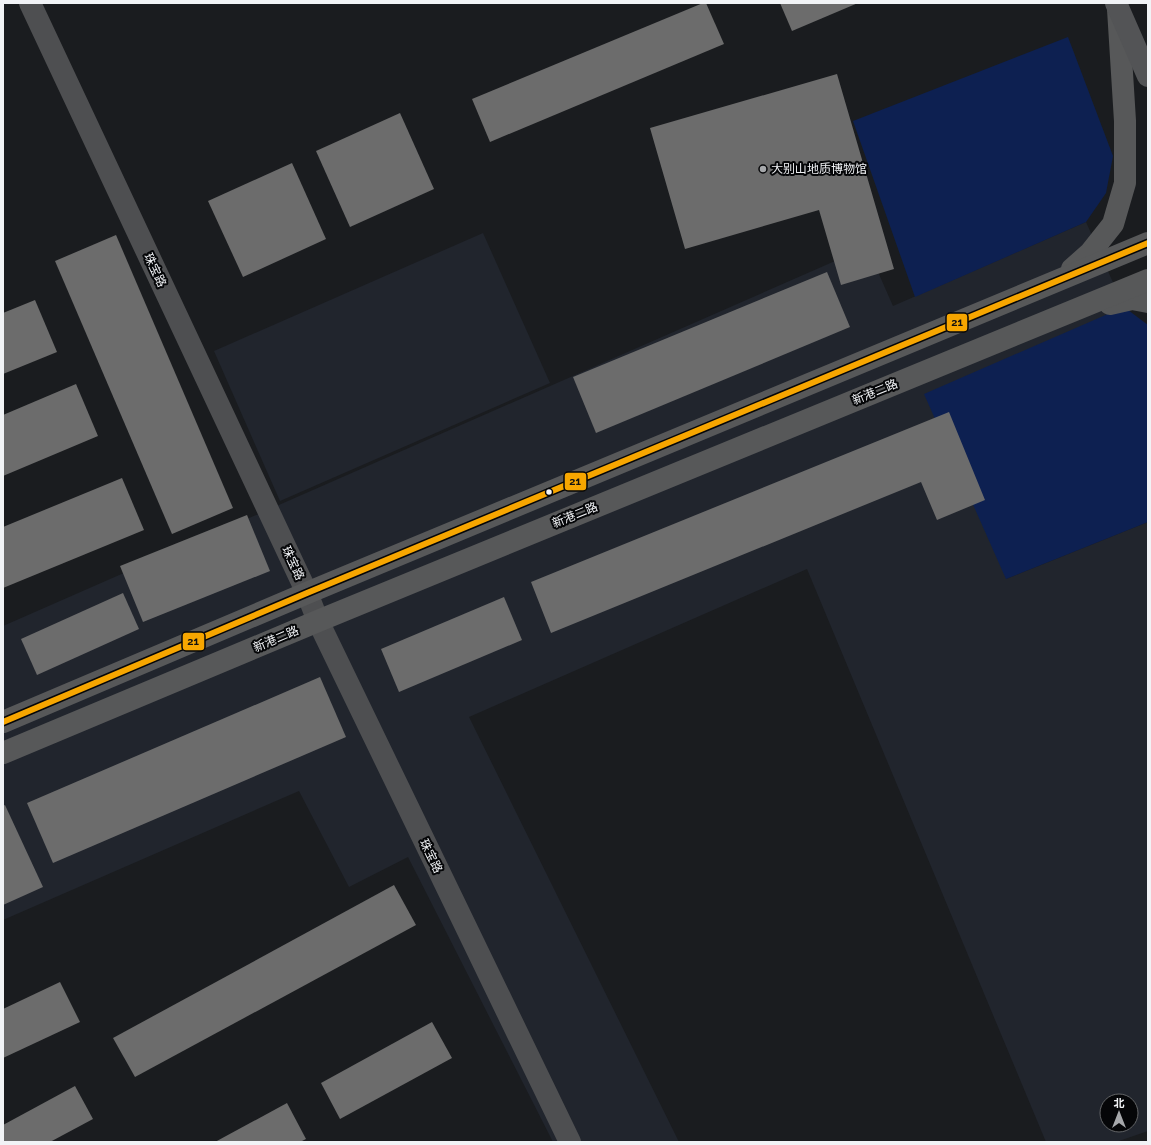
<svg xmlns="http://www.w3.org/2000/svg" width="1151" height="1145" viewBox="0 0 1151 1145" font-family="Raleway,'Noto Sans SC',sans-serif">
  <style>
    .built { fill: #21252d; fill-rule: evenodd }
    .green { fill: #0d2051 }
    .building { fill: #6c6c6c }
    .lines { fill: none; stroke-linecap: round; stroke-linejoin: round }
    .minor { stroke: #4e4f51; stroke-width: 22 }
    .major { stroke: #575859; stroke-width: 22 }
    .highway { stroke: #535456; stroke-width: 22 }
    .bus-1-casing { stroke: #050608; stroke-width: 9 }
    .bus-1 { stroke: #f7a600; stroke-width: 6 }
    .poi-dot { fill: #a6a8ab; stroke: #050608; stroke-width: 1.5 }
    .bus-dot { fill: #f1f3f6; stroke: #050608; stroke-width: 1.5 }
    .labels { text-anchor: middle; dominant-baseline: central; stroke-width: 4; stroke-linejoin: round; paint-order: stroke }
    .poi-label { font-size: 12px; fill: #f1f3f6; stroke: #050608; text-anchor: start }
    .street-label { font-size: 12px; fill: #f1f3f6; stroke: #050608 }
    .line-badge { stroke: #050608; stroke-width: 1.5 }
    .pale-badge-label { font-size: 11px; text-anchor: middle; font-weight: bold; fill: #111 }
  </style>
  <rect width="100%" height="100%" fill="#1a1c1f"/>
  <g class="built">
    <path d="M1086 222 1124 307 1006 579 1148 522V1131L1116 1142H1046L807 569 469 717 679 1142H553L408 857 349 887 299 791 3 920V626L867 247 893 306ZM1107 1101H1131V1125H1107Z"/>
    <polygon points="483,233 550,383 280,501 214,351"/>
  </g>
  <g class="green">
    <polygon points="1068,37 1113,156 1106,193 1086,222 915,297 853,121"/>
    <polygon points="1124,307 1148,325 1148,522 1006,579 924,394"/>
  </g>
  <g class="building">
    <polygon points="703,3 706,3 724,44 490,142 472,99"/>
    <polygon points="780,3 858,3 792,31"/>
    <polygon points="837,74 894,269 841,285 819,210 685,249 650,128"/>
    <polygon points="400,113 434,189 350,227 316,151"/>
    <polygon points="292,163 326,239 243,277 208,201"/>
    <polygon points="116,235 233,508 172,534 55,261"/>
    <polygon points="827,272 850,327 596,433 573,377"/>
    <polygon points="35,300 57,352 3,374 3,313"/>
    <polygon points="76,384 98,436 3,476 3,415"/>
    <polygon points="949,412 985,500 937,520 921,482 551,633 531,582"/>
    <polygon points="122,478 144,530 3,588 3,527"/>
    <polygon points="247,515 270,571 143,622 120,566"/>
    <polygon points="123,593 139,629 37,675 21,639"/>
    <polygon points="504,597 522,640 399,692 381,649"/>
    <polygon points="320,677 346,737 53,863 27,803"/>
    <polygon points="5,805 43,887 3,905 3,806"/>
    <polygon points="394,885 416,925 135,1077 113,1038"/>
    <polygon points="60,982 80,1022 3,1058 3,1009"/>
    <polygon points="432,1022 452,1058 340,1119 321,1083"/>
    <polygon points="75,1086 93,1119 50,1142 3,1142 3,1125"/>
    <polygon points="287,1103 306,1139 300,1142 215,1142"/>
  </g>
  <g class="lines">
    <polyline class="minor" points="30,3 307,593 318,621 570,1142"/>
    <g class="major">
      <polyline points="1072,269 1090,253 1113,224 1125,183 1125,121 1118,9"/>
      <polyline points="1110,304 1132,299 1148,302"/>
      <polyline points="3,722 307,593 1148,243"/>
      <polyline points="3,753 318,621 1148,280"/>
    </g>
    <polyline class="highway" points="1116,3 1148,76"/>
    <defs>
      <polyline id="bus-1" points="3,722 307,593 1148,243"/>
    </defs>
    <use href="#bus-1" class="bus-1-casing"/>
    <use href="#bus-1" class="bus-1"/>
  </g>
  <circle class="poi-dot" cx="763" cy="169" r="4"/>
  <circle class="bus-dot" cx="549" cy="492" r="3.5"/>
  <g class="labels">
    <g class="poi-label">
      <text x="771" y="169">大别山地质博物馆</text>
    </g>
    <g class="street-label">
      <text transform="translate(155 270) rotate(65)">珠宝路</text>
      <text transform="translate(875 392) rotate(-22)">新港二路</text>
      <text transform="translate(575 515) rotate(-22)">新港二路</text>
      <text transform="translate(293 563) rotate(65)">珠宝路</text>
      <text transform="translate(276 639) rotate(-23)">新港二路</text>
      <text transform="translate(431 856) rotate(64)">珠宝路</text>
    </g>
  </g>
  <g class="line-badge">
    <rect x="946" y="313" width="22" height="19" rx="4" fill="#f7a600"/>
    <rect x="564" y="472" width="23" height="19" rx="4" fill="#f7a600"/>
    <rect x="182" y="632" width="23" height="19" rx="4" fill="#f7a600"/>
  </g>
  <g class="pale-badge-label">
    <text x="957" y="326">21</text>
    <text x="575" y="485">21</text>
    <text x="193" y="645">21</text>
  </g>
  <rect width="1151" height="1145" fill="none" stroke="#f1f3f6" stroke-width="8"/>
  <g transform="translate(1119 1113)"><circle r="19" fill="#050608" stroke="#636567"/>
  <path d="M0-3L7 15L0 10L-7 15Z" fill="#a6a8ab"/>
  <text y="-6" font-size="11" font-weight="bold" text-anchor="middle" fill="#f1f3f6">北</text>
  </g>
</svg>
